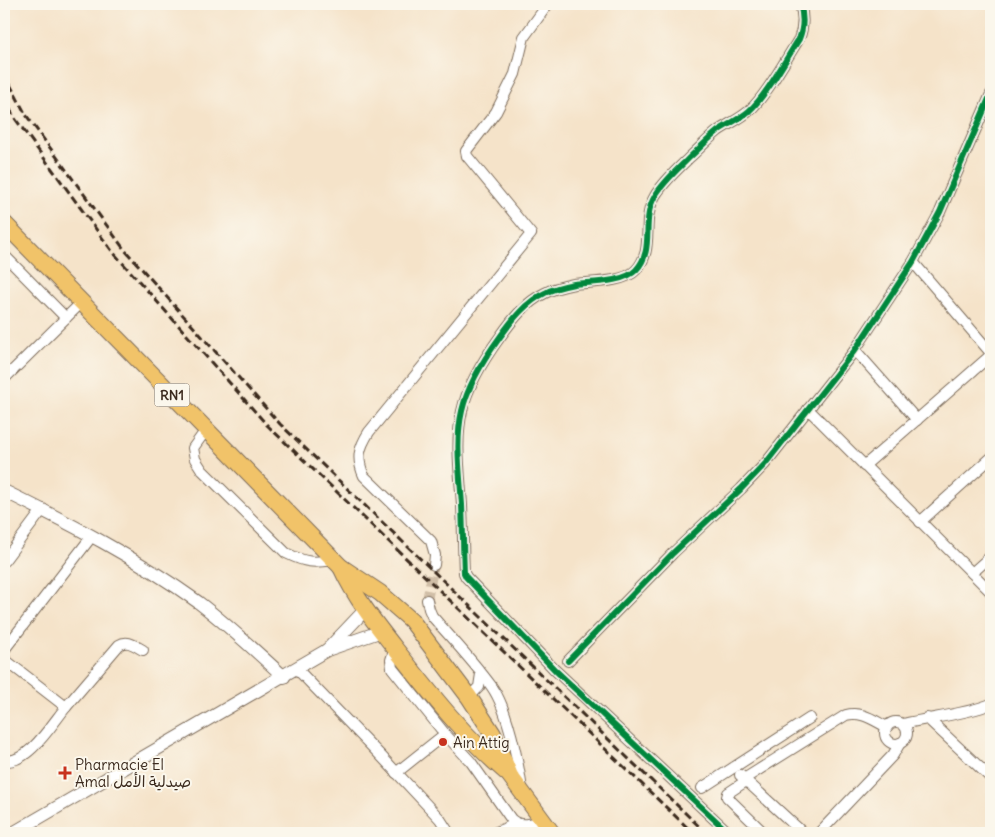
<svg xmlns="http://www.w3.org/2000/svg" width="995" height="837" viewBox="0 0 995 837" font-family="Delius,'Playpen Sans Arabic',sans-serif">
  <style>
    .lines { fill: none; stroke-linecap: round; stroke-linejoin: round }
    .minor-tunnel { stroke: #d0bea7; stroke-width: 10; stroke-dasharray: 10 5; stroke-linecap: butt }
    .minor-casing { stroke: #7c6b5a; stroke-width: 12 }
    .tertiary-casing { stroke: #7c6b5a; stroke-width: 14 }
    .primary-casing { stroke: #7c6b5a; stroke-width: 18 }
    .minor { stroke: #fff; stroke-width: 10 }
    .tertiary { stroke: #fff; stroke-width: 12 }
    .primary { stroke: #f1c369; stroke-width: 16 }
    .rail { stroke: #3b2a1e; stroke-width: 3; stroke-dasharray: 8 4; stroke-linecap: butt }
    .cycleway-casing { stroke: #fbf7ec; stroke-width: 9 }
    .cycleway { stroke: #00873e; stroke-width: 6 }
    .poi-dot { fill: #c8321e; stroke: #fbf7ec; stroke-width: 2 }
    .labels { text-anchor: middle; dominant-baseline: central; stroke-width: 4; stroke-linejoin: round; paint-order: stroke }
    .shield { fill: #fbf7ec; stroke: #75685c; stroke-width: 1 }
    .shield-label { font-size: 14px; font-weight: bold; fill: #3b2a1e }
    .poi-label { font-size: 15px; fill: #3b2a1e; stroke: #fbf7ec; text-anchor: start }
  </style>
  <rect width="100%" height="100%" fill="#fbf7ec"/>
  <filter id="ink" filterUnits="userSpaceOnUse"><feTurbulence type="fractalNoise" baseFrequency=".02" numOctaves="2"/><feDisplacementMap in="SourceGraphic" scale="10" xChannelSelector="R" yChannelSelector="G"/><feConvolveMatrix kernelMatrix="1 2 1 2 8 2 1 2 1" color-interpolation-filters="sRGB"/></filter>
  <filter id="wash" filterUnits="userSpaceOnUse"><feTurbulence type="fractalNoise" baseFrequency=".0096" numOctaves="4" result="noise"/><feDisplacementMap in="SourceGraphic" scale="20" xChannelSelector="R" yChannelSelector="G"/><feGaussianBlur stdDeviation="1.12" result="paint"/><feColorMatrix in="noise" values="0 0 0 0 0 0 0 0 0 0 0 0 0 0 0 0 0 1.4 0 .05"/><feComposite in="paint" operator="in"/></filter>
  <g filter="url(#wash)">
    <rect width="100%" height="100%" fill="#f5e3c9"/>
  </g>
  <g filter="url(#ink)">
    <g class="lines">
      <polyline class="minor-tunnel" points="427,600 434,565"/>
      <defs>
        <g id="minor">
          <polyline points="4,255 66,318"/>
          <polyline points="913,262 991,353"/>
          <polyline points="855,350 917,420"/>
          <polyline points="4,379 82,302"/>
          <polyline points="808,409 991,592"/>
          <path d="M206 430 193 448 195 459 202 470 286 553C306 563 313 563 334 560"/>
          <polyline points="864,466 991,355"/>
          <polyline points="920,522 991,458"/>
          <polyline points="4,561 43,509"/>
          <path d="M434 565 435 555 431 541 364 476C356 458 359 448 369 432L531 234 467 156 466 151 496 112 515 74 524 37 548 4"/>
          <polyline points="972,573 991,556"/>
          <path d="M427 600 429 609 432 616C452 639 474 662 492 687 508 710 518 761 522 789"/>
          <path d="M395 648 391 660 392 668 445 734 471 762 511 819C520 828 532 823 544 821"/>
          <polyline points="4,650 92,536"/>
          <path d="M4 659 66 707 119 645C128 639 135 646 143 650"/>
          <polyline points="568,661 673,553 741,489 765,464 855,350 913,262 940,212 991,94"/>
          <polyline points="297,669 382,757 440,819 449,833"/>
          <polyline points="469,697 479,687 481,674"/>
          <polyline points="927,718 991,778"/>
          <circle cx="896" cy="733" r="11"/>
          <path d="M903 724C933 717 963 715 991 704"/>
          <path d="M4 761C28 764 52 724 66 707"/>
          <polyline points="396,773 445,734"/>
          <polyline points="740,775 803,833"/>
          <path d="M744 779 846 715C862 711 873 720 887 727"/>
          <polyline points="746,781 728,793 727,797 764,833"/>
          <polyline points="702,788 810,718"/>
          <polyline points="494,833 516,824"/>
          <path d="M729 833 555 670 466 577 464 573C463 550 463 527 462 505 460 474 455 441 462 411 468 384 484 359 500 337 512 320 526 302 545 293 554 288 564 286 574 284 590 282 624 283 636 270 656 249 640 221 655 196 664 181 678 169 690 157 699 149 708 139 718 131 728 124 740 119 749 111 766 96 786 59 799 39 804 27 804 17 800 4"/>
          <polyline points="819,833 893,755 900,743"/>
        </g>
        <g id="tertiary">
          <path d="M4 491C71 524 137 558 198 602 228 625 256 651 284 677"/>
          <polyline points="327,650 365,610"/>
          <polyline points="13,833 327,650 382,631"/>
        </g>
        <g id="primary">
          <polyline points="4,223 341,567 380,593 411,620 469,697 493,734 510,776 552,833"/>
          <path d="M341 567C356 600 379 628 401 656 434 698 466 738 507 773"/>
        </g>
      </defs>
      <use href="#minor" class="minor-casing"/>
      <use href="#tertiary" class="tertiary-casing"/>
      <use href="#primary" class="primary-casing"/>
      <use href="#minor" class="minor"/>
      <use href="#tertiary" class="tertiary"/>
      <use href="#primary" class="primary"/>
      <g class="rail">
        <polyline points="4,73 26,115 124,249 280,424 706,833"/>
        <polyline points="4,97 14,117 112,251 268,426 693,833"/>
      </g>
      <defs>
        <g id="cycleway">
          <polyline points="568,661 673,553 741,489 765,464 855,350 913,262 940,212 991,94"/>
          <path d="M729 833 555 670 466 577 464 573C463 550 463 527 462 505 460 474 455 441 462 411 468 384 484 359 500 337 512 320 526 302 545 293 554 288 564 286 574 284 590 282 624 283 636 270 656 249 640 221 655 196 664 181 678 169 690 157 699 149 708 139 718 131 728 124 740 119 749 111 766 96 786 59 799 39 804 27 804 17 800 4"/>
        </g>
      </defs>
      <use href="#cycleway" class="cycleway-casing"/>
      <use href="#cycleway" class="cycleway"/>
    </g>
  </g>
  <g class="poi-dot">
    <circle cx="443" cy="742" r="5"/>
    <path d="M62.5 765.5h5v5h5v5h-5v5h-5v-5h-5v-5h5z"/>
  </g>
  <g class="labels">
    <rect class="shield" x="154.5" y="383.5" width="35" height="23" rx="4"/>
    <g class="shield-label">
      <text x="172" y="395">RN1</text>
    </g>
    <g class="poi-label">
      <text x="453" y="742">Ain Attig</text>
      <text x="75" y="764">Pharmacie El<tspan x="75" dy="17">Amal صيدلية الأمل</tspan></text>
    </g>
  </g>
  <rect width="995" height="837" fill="none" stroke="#fbf7ec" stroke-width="20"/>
</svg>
